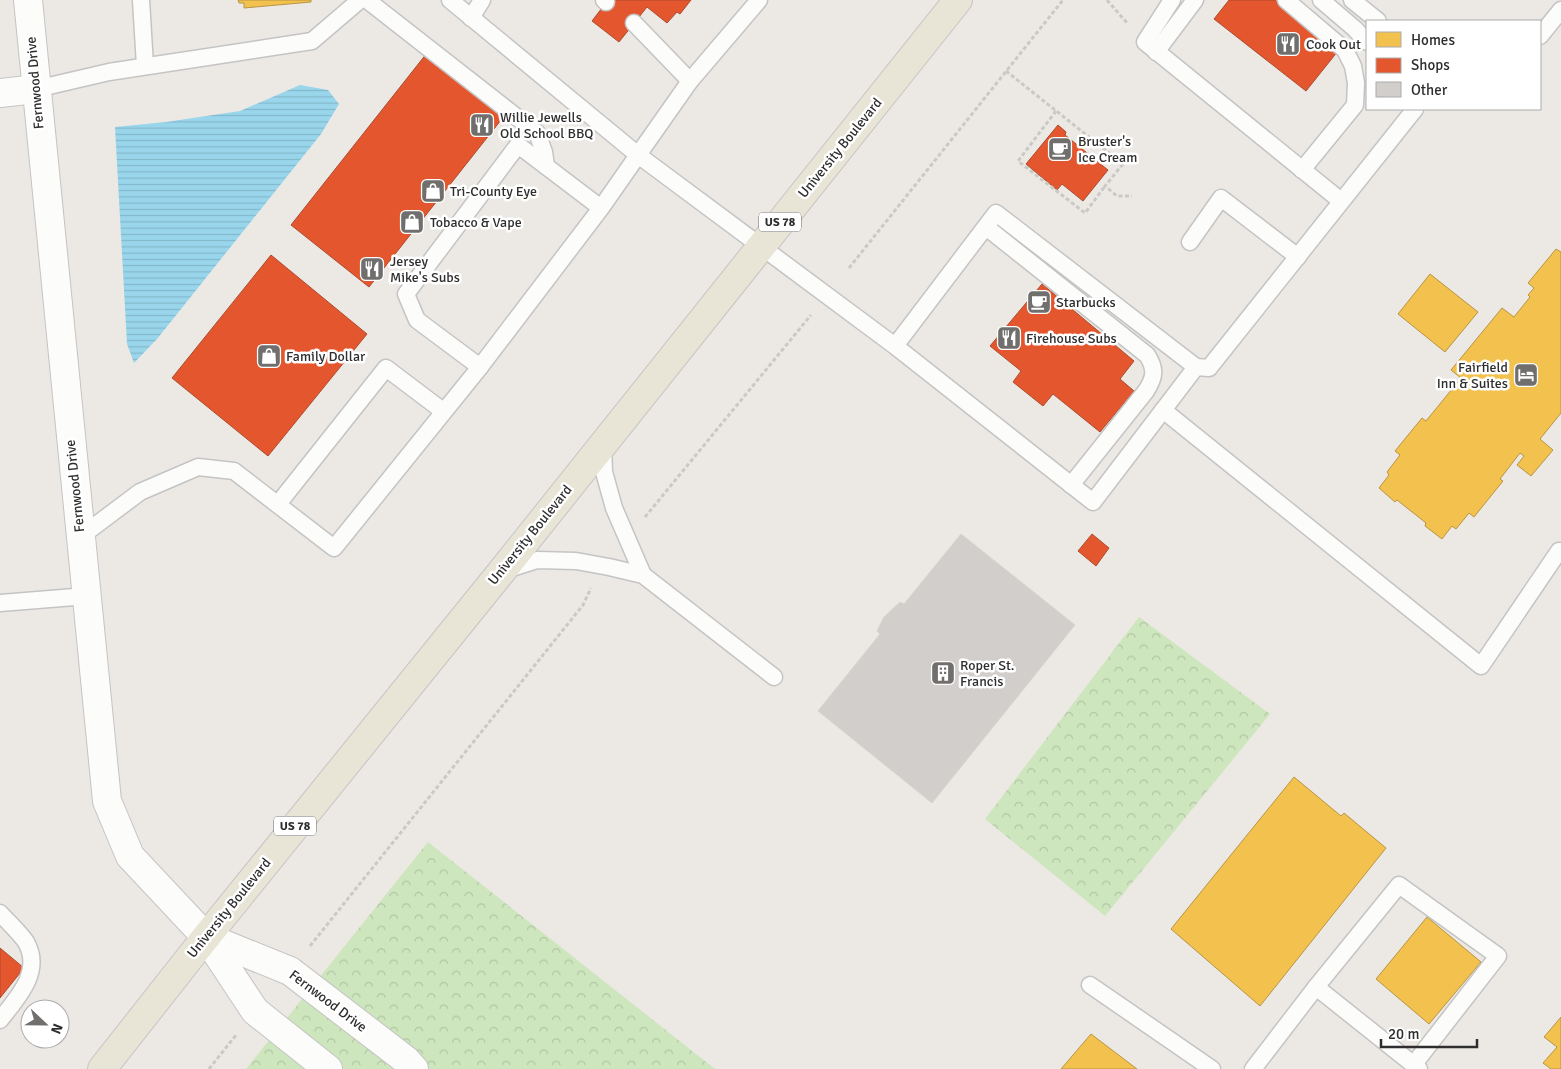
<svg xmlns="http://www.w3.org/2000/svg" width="1561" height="1069" viewBox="0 0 1561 1069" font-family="Signika,sans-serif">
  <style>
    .forest { fill: url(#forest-crowns) }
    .water { fill: url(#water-rules) }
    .homes { fill: #f2c14e; stroke: #b79544 }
    .shops { fill: #e4572e; stroke: #ad4b2e }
    .building { fill: #d1cecb; stroke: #d7d4d0 }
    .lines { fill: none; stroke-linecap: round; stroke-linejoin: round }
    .service-casing { stroke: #c5c4c5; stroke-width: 19 }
    .minor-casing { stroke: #c5c4c5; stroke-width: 30 }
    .primary-casing { stroke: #c6c5c4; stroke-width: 30 }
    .path { stroke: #c9c9c8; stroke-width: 3; stroke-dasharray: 4 2.5; stroke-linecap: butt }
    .service { stroke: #fcfcfb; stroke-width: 16 }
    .minor { stroke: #fcfcfb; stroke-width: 28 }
    .primary { stroke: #e8e4d6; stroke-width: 28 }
    .labels { text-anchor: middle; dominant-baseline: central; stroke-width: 5; stroke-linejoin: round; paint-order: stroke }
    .shield { fill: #fff; stroke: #6d6d6d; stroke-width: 1 }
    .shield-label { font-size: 12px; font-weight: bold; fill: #2e2e2e }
    .poi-label { font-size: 14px; fill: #2e2e2e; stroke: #fff; text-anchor: start }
    .street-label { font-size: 14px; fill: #2e2e2e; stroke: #fff }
  </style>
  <defs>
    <pattern id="forest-crowns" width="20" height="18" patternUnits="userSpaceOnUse" patternTransform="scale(1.25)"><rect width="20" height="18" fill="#cee6be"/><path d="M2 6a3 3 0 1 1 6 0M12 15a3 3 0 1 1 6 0" fill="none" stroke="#b1c6a4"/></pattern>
    <pattern id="water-rules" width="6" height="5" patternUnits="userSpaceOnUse" patternTransform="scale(1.25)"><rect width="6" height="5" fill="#99d6ec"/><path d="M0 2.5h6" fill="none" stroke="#84b8cb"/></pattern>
  </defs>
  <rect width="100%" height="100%" fill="#ece8e4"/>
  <g class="forest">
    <polygon points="1139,617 1270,714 1105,916 985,819"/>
    <polygon points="428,842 715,1069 246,1069"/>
  </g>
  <polygon class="water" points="300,85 328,90 339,104 321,134 157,339 134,363 127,344 115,127 166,122 240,111"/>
  <g class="homes">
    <polygon points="238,0 311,0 311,2 244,8 244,3 239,3"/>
    <polygon points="1556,249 1561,252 1561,413 1540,439 1553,450 1531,476 1517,465 1524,456 1520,453 1500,479 1503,481 1474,517 1469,513 1456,529 1452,526 1442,539 1425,526 1426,523 1397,500 1395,502 1379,488 1389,475 1387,472 1400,455 1395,451 1422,418 1426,421 1461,378 1451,370 1502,308 1514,317 1530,297 1528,295 1534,288 1528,283"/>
    <polygon points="1430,274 1478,312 1445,352 1398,314"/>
    <polygon points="1294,777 1341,816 1344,813 1386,848 1260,1006 1171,929"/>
    <polygon points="1427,917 1481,962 1429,1024 1376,979"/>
    <polygon points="1561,1017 1561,1069 1551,1069 1543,1063 1557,1047 1544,1037"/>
    <polygon points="1091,1034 1137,1069 1061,1069"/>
  </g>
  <g class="shops">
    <polygon points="608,0 691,0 680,14 677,12 667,23 647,7 619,42 592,21"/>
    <polygon points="1229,0 1275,0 1338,51 1306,91 1214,19"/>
    <polygon points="427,53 505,115 369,287 291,225"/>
    <polygon points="1058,125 1066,132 1065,135 1108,170 1083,201 1062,184 1057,190 1026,164"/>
    <polygon points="271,255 367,334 268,456 172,378"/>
    <polygon points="1042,284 1134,361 1120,379 1134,391 1100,432 1053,394 1043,406 1013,382 1021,371 990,346"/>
    <polygon points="1092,534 1109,548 1096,566 1078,551"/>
    <polygon points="0,948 24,968 0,998"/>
  </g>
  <polygon class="building" points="961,534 1075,625 932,803 818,711 880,634 877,631 884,617 900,602 904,604"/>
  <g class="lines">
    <defs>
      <g id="service">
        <polyline points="141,0 145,66"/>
        <polyline points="367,0 537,133 544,152 546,166"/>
        <polyline points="450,0 638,155 690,81 759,0"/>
        <polyline points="604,0 606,2"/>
        <polyline points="1172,0 1145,42 1341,201"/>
        <polyline points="1286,0 1345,50 1353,66 1356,83 1355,105 1302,170"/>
        <polyline points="1321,0 1355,29 1367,42"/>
        <polyline points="1352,0 1378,21"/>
        <polyline points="471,18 482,0"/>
        <polyline points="634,23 690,81"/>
        <polyline points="1540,36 1561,10"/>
        <polyline points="1156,52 1195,0"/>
        <polyline points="36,89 109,72 312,41 360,0"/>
        <polyline points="601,208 518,145 406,294 417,320 480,367 601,208 638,155 895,346 1093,502 1196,367 996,213 895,346"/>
        <path d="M986 227 1147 355C1156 369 1155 377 1146 391L1071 485"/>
        <polyline points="1190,242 1221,198 1298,257"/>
        <polyline points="1196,367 1209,368 1415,109"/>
        <polyline points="1163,410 1481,666 1559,551 1561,551"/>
        <polyline points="603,445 604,472 614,508 643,575"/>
        <polyline points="278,504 386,368 443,411"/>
        <polyline points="80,537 140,492 198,467 234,471 334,548 480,367"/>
        <polyline points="506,570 537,560 576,561 609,567 643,575 774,677"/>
        <polyline points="0,603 87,596"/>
        <path d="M0 913C8 922 19 932 26 942 43 972 17 998 0 1020"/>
        <polyline points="1090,985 1212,1069"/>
        <polyline points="1316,987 1399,885 1498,956 1414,1064"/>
        <polyline points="1253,1069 1316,987 1419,1069"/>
      </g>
      <g id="minor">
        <polyline points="28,0 107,801 130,856 206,937 255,1011 328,1069"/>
        <polyline points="0,93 36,89"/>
        <polyline points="206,937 290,971 406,1060 414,1069"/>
      </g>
      <polyline id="primary" points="102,1069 206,937 502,571 958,0"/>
    </defs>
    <use href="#service" class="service-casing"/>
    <use href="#minor" class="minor-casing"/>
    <use href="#primary" class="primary-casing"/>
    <g class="path">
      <polyline points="1107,0 1128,24"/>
      <polyline points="1006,71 1123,164 1105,186 1117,196 1132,196"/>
      <polyline points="1056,111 1018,161 1085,213 1105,186"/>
      <polyline points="849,268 1063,0"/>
      <polyline points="645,517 811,315"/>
      <polyline points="310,946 583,605 591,588"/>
      <polyline points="209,1069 236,1035"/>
    </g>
    <use href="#service" class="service"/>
    <use href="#minor" class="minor"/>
    <use href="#primary" class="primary"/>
  </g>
  <defs>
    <symbol id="restaurant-square" viewBox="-11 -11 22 22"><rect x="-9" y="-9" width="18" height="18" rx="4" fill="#706f6e" stroke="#fff"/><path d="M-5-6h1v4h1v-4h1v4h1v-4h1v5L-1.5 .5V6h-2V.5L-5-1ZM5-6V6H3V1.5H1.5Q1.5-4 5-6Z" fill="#fff"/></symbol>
    <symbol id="cafe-square" viewBox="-11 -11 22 22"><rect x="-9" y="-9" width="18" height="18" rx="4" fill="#706f6e" stroke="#fff"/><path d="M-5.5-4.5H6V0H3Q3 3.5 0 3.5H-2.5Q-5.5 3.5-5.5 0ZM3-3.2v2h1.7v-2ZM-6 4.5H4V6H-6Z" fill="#fff"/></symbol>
    <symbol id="shop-square" viewBox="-11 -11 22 22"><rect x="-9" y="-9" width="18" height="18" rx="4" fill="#706f6e" stroke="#fff"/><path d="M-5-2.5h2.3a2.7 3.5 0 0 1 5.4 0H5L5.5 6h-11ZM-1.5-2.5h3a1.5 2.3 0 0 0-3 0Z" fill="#fff"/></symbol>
    <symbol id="hotel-square" viewBox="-11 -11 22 22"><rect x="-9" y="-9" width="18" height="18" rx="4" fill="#706f6e" stroke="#fff"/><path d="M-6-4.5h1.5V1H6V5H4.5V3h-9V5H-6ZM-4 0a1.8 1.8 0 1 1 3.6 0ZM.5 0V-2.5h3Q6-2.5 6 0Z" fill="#fff"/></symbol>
    <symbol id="building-square" viewBox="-11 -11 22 22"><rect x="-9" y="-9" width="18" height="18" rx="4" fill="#706f6e" stroke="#fff"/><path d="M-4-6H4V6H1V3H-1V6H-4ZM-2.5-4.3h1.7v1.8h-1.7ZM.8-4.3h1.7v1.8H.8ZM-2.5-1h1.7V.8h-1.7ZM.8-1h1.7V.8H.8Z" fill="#fff"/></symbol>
  </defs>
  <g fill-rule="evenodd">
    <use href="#restaurant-square" x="1274" y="30" width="28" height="28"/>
    <use href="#restaurant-square" x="468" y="111" width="28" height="28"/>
    <use href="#cafe-square" x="1046" y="135" width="28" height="28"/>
    <use href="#shop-square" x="419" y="177" width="28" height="28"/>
    <use href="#shop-square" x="398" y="208" width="28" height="28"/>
    <use href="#restaurant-square" x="358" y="255" width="28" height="28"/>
    <use href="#cafe-square" x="1025" y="288" width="28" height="28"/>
    <use href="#restaurant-square" x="995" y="324" width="28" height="28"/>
    <use href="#shop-square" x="255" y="342" width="28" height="28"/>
    <use href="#hotel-square" x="1512" y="361" width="28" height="28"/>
    <use href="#building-square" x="929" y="659" width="28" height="28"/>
  </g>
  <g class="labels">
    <g class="shield">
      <rect x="759" y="212.5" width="42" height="19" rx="4"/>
      <rect x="274" y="816.5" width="42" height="19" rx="4"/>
    </g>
    <g class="shield-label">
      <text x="780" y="222">US 78</text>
      <text x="295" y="826">US 78</text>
    </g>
    <g class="poi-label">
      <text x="1306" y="44">Cook Out</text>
      <text x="500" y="117">Willie Jewells<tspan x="500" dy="16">Old School BBQ</tspan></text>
      <text x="1078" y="141">Bruster's<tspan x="1078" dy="16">Ice Cream</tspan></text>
      <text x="450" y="191">Tri-County Eye</text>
      <text x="430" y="222">Tobacco &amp; Vape</text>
      <text x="390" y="261">Jersey<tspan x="390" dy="16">Mike's Subs</tspan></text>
      <text x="1056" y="302">Starbucks</text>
      <text x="1026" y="338">Firehouse Subs</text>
      <text x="286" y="356">Family Dollar</text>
      <text x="1508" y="367" text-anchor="end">Fairfield<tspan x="1508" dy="16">Inn &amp; Suites</tspan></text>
      <text x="960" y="665">Roper St.<tspan x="960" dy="16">Francis</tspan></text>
    </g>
    <g class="street-label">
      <text transform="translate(35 83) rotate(-95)">Fernwood Drive</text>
      <text transform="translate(840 148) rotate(-51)">University Boulevard</text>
      <text transform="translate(75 486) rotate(-96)">Fernwood Drive</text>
      <text transform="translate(530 535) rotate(-51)">University Boulevard</text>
      <text transform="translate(229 908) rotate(-51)">University Boulevard</text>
      <text transform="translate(328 1001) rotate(37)">Fernwood Drive</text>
    </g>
  </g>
  <rect x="1366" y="20" width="175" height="90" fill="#ffffff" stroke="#ababab"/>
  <rect x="1376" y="32" width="25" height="15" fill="#f2c14e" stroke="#ababab"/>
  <text x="1411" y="45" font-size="15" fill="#2e2e2e">Homes</text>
  <rect x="1376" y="58" width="25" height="15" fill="#e4572e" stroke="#ababab"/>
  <text x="1411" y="70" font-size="15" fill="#2e2e2e">Shops</text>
  <rect x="1376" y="82" width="25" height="15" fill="#d1cecb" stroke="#ababab"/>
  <text x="1411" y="95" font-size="15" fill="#2e2e2e">Other</text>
  <g transform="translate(45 1024) rotate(112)"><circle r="24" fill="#ffffff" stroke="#ababab"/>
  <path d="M0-4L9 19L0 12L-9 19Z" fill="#706f6e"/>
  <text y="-8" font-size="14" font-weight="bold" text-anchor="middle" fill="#2e2e2e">N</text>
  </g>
  <path d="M1381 1039v8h96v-8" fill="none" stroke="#2e2e2e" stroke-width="2.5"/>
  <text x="1388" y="1039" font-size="15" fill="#2e2e2e" stroke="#ffffff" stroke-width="4" paint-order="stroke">20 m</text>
</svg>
